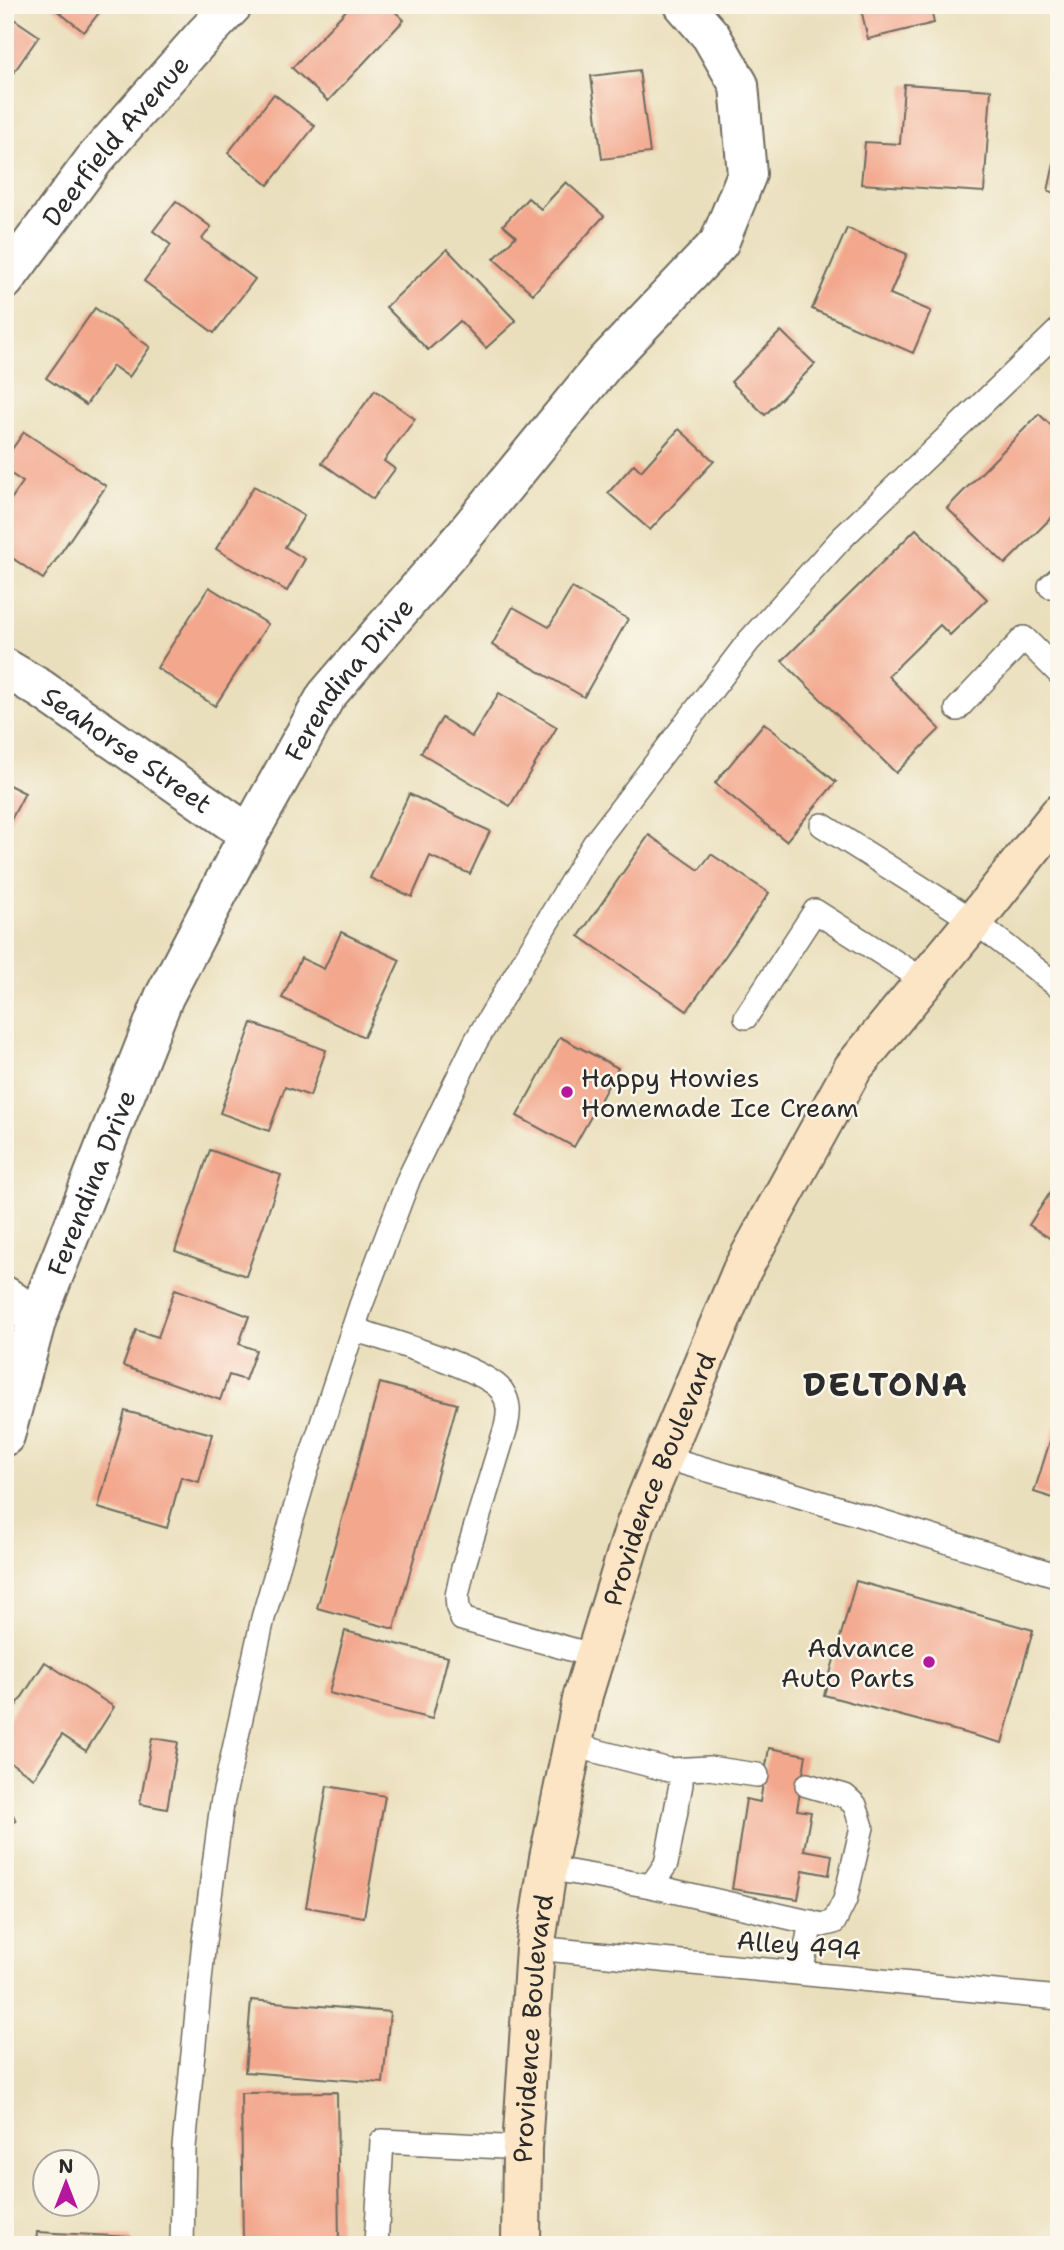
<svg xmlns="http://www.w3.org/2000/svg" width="1064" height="2250" viewBox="0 0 1064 2250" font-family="'Shantell Sans',sans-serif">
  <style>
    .building { fill: #f3a78d }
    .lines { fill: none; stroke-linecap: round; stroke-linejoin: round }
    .lane-casing { stroke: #6e6a5e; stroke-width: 26 }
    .street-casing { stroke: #6e6a5e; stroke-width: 42 }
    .secondary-casing { stroke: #6e6a5e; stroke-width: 42 }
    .lane { stroke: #fff; stroke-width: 23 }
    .street { stroke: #fff; stroke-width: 38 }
    .secondary { stroke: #fce5c4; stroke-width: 38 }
    .poi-dot { fill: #b5179e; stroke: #fbf7ec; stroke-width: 2.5 }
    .labels { text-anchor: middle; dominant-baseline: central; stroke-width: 5; stroke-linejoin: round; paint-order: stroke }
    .street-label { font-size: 26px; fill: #2b2b2b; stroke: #fbf7ec }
    .poi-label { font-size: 26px; fill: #2b2b2b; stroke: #fbf7ec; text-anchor: start }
    .district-label { font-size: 33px; font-weight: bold; letter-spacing: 2px; fill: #2b2b2b; stroke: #fbf7ec }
  </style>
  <rect width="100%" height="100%" fill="#fbf7ec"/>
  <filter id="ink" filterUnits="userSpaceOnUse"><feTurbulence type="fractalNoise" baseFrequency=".0143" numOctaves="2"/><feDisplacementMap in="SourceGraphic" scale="14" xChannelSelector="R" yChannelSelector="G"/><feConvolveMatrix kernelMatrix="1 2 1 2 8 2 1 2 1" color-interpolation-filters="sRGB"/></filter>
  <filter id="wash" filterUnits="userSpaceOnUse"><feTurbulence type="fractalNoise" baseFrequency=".00686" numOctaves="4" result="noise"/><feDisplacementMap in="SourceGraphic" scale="28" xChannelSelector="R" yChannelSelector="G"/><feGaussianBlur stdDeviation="1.57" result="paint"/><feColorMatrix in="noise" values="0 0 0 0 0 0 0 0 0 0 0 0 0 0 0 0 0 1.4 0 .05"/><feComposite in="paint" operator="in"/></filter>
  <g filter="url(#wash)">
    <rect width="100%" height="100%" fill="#eadfbc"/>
    <g id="blocks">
      <g class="building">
        <polygon points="50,5 105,5 84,32"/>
        <polygon points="351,5 388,5 404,20 328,101 292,68"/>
        <polygon points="860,5 930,5 934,23 868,39"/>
        <polygon points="5,13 39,36 5,85"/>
        <polygon points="639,70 650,153 602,159 591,76"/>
        <polygon points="904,84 991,90 984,192 861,184 865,142 900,144"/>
        <polygon points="274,94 315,126 268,185 228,153"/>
        <polygon points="1058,145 1059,145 1059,194 1048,191"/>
        <polygon points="566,182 604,216 533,294 494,259 516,236 503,225 528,198 541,209"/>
        <polygon points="176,201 211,227 202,239 255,279 214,333 144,281 171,245 153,231"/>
        <polygon points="847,228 907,254 890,294 931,311 913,353 812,309"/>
        <polygon points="447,249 516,321 486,348 460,321 428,350 386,307"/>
        <polygon points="95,308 150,347 129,377 113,366 86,405 46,378"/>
        <polygon points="781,331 815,364 765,415 731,382"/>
        <polygon points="375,390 415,419 384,461 395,469 373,499 322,463"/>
        <polygon points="1039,414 1059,433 1059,510 1005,564 947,508"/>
        <polygon points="679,429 714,461 650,530 608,493 634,464 641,471"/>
        <polygon points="24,432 106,486 43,579 5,553 5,508 23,482 5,470 5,459"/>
        <polygon points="254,486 304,516 285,547 305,559 287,591 216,549"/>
        <polygon points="916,529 987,599 950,635 940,625 888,676 940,729 896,773 782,661"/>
        <polygon points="209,587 268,624 215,706 157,668"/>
        <polygon points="572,588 628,619 584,697 492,645 513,607 549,627"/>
        <polygon points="499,693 557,727 510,806 421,753 442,718 472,737"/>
        <polygon points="764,723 836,782 786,841 715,783"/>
        <polygon points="5,783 25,793 5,831"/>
        <polygon points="409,794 490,831 470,874 430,856 412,897 370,878"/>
        <polygon points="649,835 699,870 711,854 769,893 687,1011 579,936"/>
        <polygon points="341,932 400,960 364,1037 282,998 301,958 324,969"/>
        <polygon points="252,1023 326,1050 310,1096 285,1087 269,1131 220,1113"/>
        <polygon points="560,1037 618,1068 574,1147 517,1116"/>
        <polygon points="210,1150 281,1175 246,1276 175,1251"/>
        <polygon points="1059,1179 1059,1244 1029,1225"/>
        <polygon points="175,1289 249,1316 239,1344 256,1350 245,1380 229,1375 220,1400 123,1366 136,1330 158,1337"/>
        <polygon points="380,1383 457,1404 394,1629 317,1608"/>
        <polygon points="125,1411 212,1434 199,1482 181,1477 167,1528 98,1508"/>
        <polygon points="1055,1425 1059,1426 1059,1500 1034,1492"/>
        <polygon points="856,1581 1033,1630 1002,1743 824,1695"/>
        <polygon points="345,1631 448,1657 432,1719 329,1693"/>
        <polygon points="45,1662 114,1707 86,1751 62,1735 34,1778 5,1759 5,1723"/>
        <polygon points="152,1738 178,1742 167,1809 140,1804"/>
        <polygon points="769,1748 806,1755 797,1810 811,1812 804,1850 832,1855 829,1875 803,1870 798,1899 732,1889 746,1799 760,1802"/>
        <polygon points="327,1786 385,1796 364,1917 306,1907"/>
        <polygon points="5,1799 16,1821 5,1827"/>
        <polygon points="251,2000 390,2012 383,2083 245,2072"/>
        <polygon points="337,2092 339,2245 243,2245 241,2093"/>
        <polygon points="37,2232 131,2237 131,2245 36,2245"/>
      </g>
    </g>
  </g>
  <g filter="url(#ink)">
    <use href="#blocks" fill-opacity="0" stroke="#6e6a5e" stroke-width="2"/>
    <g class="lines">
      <defs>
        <g id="lane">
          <polyline points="1050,586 1059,578"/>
          <polyline points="957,709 1024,638 1059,673"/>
          <polyline points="822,825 974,921 1059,987"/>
          <polyline points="746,1017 815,911 925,981"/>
          <path d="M353 1329C383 1339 486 1368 502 1391 510 1403 509 1414 506 1427L463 1568 457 1596 458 1608 462 1619 595 1656"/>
          <polyline points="663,1457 799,1496 1059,1576"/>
          <polyline points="573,1745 669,1770 709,1768 757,1775"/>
          <polyline points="547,1868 651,1886 822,1925 834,1922 845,1900 862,1827 855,1805 845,1796 807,1785"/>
          <polyline points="651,1886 666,1864 681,1784 681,1771"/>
          <polyline points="535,1948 1059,1998"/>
          <polyline points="801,1973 811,1922"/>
          <polyline points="182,2245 184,2147 203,1950 222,1804 263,1618 305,1475 361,1305 409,1178 476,1041 594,844 748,642 842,538 1059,330"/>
          <polyline points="376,2245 382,2141 522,2148"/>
        </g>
        <g id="street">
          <path id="s1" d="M5 280 94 160 204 35 233 5"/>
          <path id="s2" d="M5 668 41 689 249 834"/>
          <polyline points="5,1296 37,1318"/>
          <path id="s3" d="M5 1436 37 1318 164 997 249 834 326 696 462 538 605 363 719 243 747 174 739 85 711 36 684 5"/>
        </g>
        <g id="secondary">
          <path id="s4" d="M521 2245 522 2148 535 1948 549 1858 583 1695 636 1523 742 1270 853 1068 974 921 1059 814"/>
        </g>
      </defs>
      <use href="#lane" class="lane-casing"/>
      <use href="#street" class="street-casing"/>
      <use href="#secondary" class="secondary-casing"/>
      <use href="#lane" class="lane"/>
      <use href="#street" class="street"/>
      <use href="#secondary" class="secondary"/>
    </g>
  </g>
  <g class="poi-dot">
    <circle cx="567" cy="1092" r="7"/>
    <circle cx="929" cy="1662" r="7"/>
  </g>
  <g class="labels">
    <g class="street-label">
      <text stroke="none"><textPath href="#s1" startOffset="178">Deerfield Avenue</textPath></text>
      <text stroke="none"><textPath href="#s3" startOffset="836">Ferendina Drive</textPath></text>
      <text stroke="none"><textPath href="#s2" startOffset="147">Seahorse Street</textPath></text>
      <text stroke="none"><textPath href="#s3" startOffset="268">Ferendina Drive</textPath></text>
      <text stroke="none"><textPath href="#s4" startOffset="784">Providence Boulevard</textPath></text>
      <text transform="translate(799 1945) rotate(5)">Alley 494</text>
      <text stroke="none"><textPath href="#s4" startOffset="217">Providence Boulevard</textPath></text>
    </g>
    <g class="poi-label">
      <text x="581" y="1077">Happy Howies<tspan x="581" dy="30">Homemade Ice Cream</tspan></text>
      <text x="915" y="1647" text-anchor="end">Advance<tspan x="915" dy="30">Auto Parts</tspan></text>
    </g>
    <g class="district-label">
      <text x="886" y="1384">DELTONA</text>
    </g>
  </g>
  <rect width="1064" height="2250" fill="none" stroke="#fbf7ec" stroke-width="28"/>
  <g transform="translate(66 2183)"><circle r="33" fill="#fbf7ec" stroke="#a8a59f" stroke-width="2"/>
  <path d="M0-5L12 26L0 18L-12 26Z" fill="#b5179e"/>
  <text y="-10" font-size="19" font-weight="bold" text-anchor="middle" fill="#2b2b2b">N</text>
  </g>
</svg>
